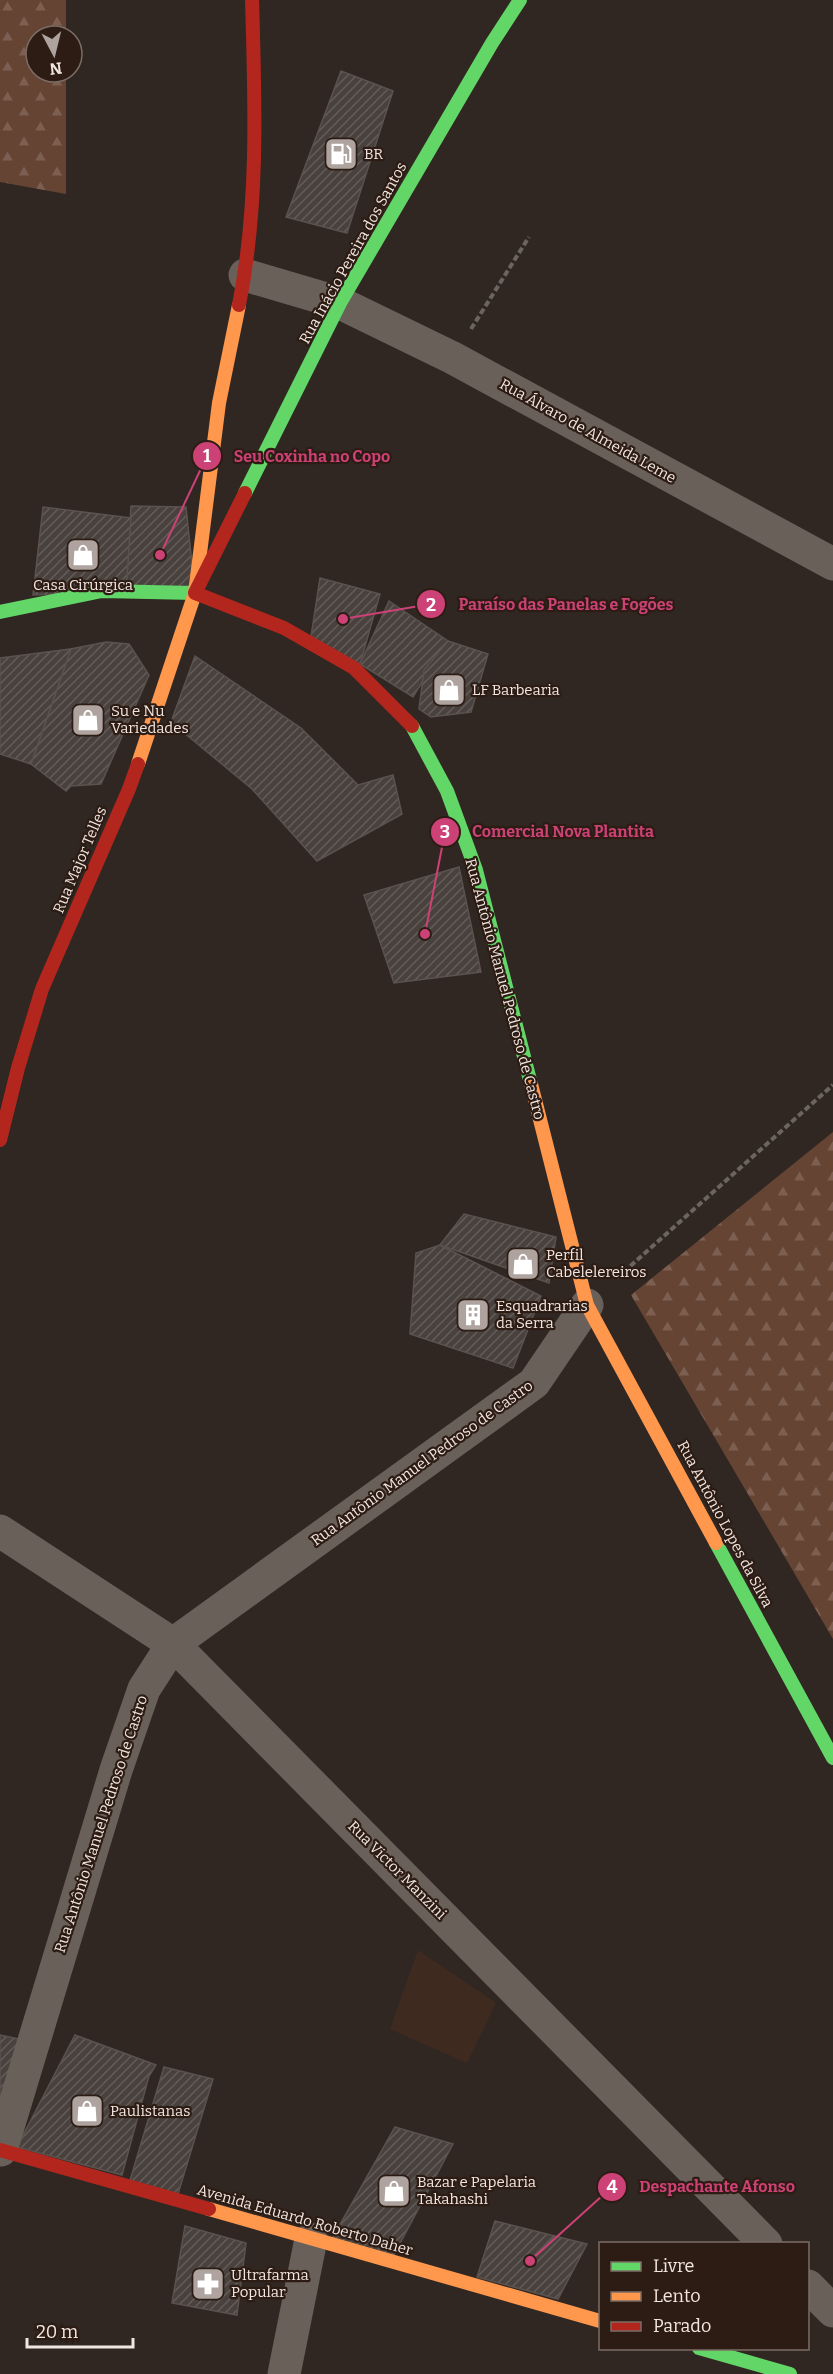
<svg xmlns="http://www.w3.org/2000/svg" width="833" height="2374" viewBox="0 0 833 2374" font-family="Bitter,serif">
  <style>
    .built { fill: #3f2a1f }
    .forest { fill: url(#forest-firs) }
    .building { fill: url(#building-hatch); stroke: #5b524e; stroke-width: 1.5 }
    .lines { fill: none; stroke-linecap: round; stroke-linejoin: round }
    .path { stroke: #6c645f; stroke-width: 4; stroke-dasharray: 6 3; stroke-linecap: butt }
    .street { stroke: #6a605a; stroke-width: 33 }
    .fast { stroke: #63d668; stroke-width: 14 }
    .slow { stroke: #ff974d; stroke-width: 14 }
    .jam { stroke: #b3261e; stroke-width: 14 }
    .labels { text-anchor: middle; dominant-baseline: central; stroke-width: 4.5; stroke-linejoin: round; paint-order: stroke }
    .poi-label { font-size: 15px; fill: #f2e6e0; stroke: #2c1c14; text-anchor: start }
    .street-label { font-size: 15px; fill: #f2e6e0; stroke: #2c1c14 }
    .leader { fill: none; stroke: #cc4176; stroke-width: 2 }
    .callout-dot { fill: #cc4176; stroke: #2c1c14; stroke-width: 2 }
    .mark-label { font-size: 18px; text-anchor: middle; font-weight: bold; fill: #fff }
    .callout-label { font-size: 16px; text-anchor: middle; font-weight: bold; fill: #cc4176; stroke: #2c1c14; stroke-width: 4.5; stroke-linejoin: round; paint-order: stroke }
  </style>
  <defs>
    <pattern id="forest-firs" width="22" height="20" patternUnits="userSpaceOnUse" patternTransform="scale(1.5)"><rect width="22" height="20" fill="#643"/><path d="M5 1l3.5 6h-7zM16 11l3.5 6h-7z" fill="#7c5f50"/></pattern>
    <pattern id="building-hatch" width="6" height="6" patternUnits="userSpaceOnUse" patternTransform="scale(1.5)"><rect width="6" height="6" fill="#48413d"/><path d="M-1 1l2-2M0 6l6-6M5 7l2-2" fill="none" stroke="#635c59"/></pattern>
  </defs>
  <rect width="100%" height="100%" fill="#302723"/>
  <polygon class="built" points="418,1950 496,2003 467,2063 390,2029"/>
  <g class="forest">
    <polygon points="0,0 66,0 66,36 36,36 36,72 66,72 66,194 0,182"/>
    <polygon points="833,1132 833,1639 631,1295"/>
  </g>
  <g class="building">
    <polygon points="341,71 393,91 347,233 286,217"/>
    <polygon points="131,506 186,507 195,593 126,591"/>
    <polygon points="43,507 131,518 126,591 33,595"/>
    <polygon points="320,578 380,594 360,664 310,643"/>
    <polygon points="389,601 448,641 413,697 360,664"/>
    <polygon points="448,641 488,654 471,712 431,717 419,709 424,670"/>
    <polygon points="106,642 129,644 149,675 101,784 71,786 66,791 31,764 71,649"/>
    <polygon points="71,649 31,764 0,754 0,658"/>
    <polygon points="195,656 301,728 358,785 393,775 402,814 317,861 252,789 171,722"/>
    <polygon points="459,867 481,972 394,983 364,895"/>
    <polygon points="464,1214 556,1237 549,1283 440,1245"/>
    <polygon points="440,1245 541,1296 513,1368 410,1334 416,1253"/>
    <polygon points="0,2035 33,2042 0,2130"/>
    <polygon points="75,2035 156,2065 149,2076 122,2175 17,2147"/>
    <polygon points="164,2067 213,2079 178,2194 128,2187"/>
    <polygon points="395,2127 453,2144 390,2262 333,2237"/>
    <polygon points="495,2221 587,2244 558,2299 477,2277"/>
    <polygon points="185,2226 246,2243 237,2315 172,2303"/>
  </g>
  <g class="lines">
    <g class="path">
      <polyline points="471,329 529,237"/>
      <polyline points="617,1278 833,1085"/>
    </g>
    <g class="street">
      <polyline points="245,275 340,303 453,358 833,564"/>
      <polyline points="0,1531 173,1644 766,2244"/>
      <polyline points="1,2150 116,1770 144,1689 173,1644 534,1383 587,1305"/>
      <polyline points="808,2286 833,2311"/>
      <polyline points="284,2374 311,2239"/>
    </g>
    <g class="fast">
      <polyline points="245,493 340,303 492,43 520,0"/>
      <polyline points="0,612 102,591 195,593"/>
      <polyline points="412,726 447,791 476,870 531,1084"/>
      <polyline points="716,1543 833,1758"/>
      <polyline points="699,2348 790,2374"/>
    </g>
    <g class="slow">
      <polyline points="138,764 195,593 219,403 239,305"/>
      <polyline points="531,1084 587,1305 716,1543"/>
      <polyline points="209,2209 600,2321"/>
    </g>
    <g class="jam">
      <path d="M239 305C259 204 255 102 252 0"/>
      <polyline points="245,493 195,593 284,628 354,668 412,726"/>
      <polyline points="0,1140 18,1068 42,989 129,789 138,764"/>
      <polyline points="0,2150 209,2209"/>
    </g>
  </g>
  <defs>
    <symbol id="fuel-square" viewBox="-11 -11 22 22"><rect x="-9" y="-9" width="18" height="18" rx="4" fill="#aea39e" stroke="#2c1c14"/><path d="M-5.5-6h7V0h2V4h1.3V-2.5L3-4.5l.8-.8L6-3V5H2.5V1h-1V6h-7ZM-4.2-4.7v3.2H.2V-4.7Z" fill="#fff"/></symbol>
    <symbol id="shop-square" viewBox="-11 -11 22 22"><rect x="-9" y="-9" width="18" height="18" rx="4" fill="#aea39e" stroke="#2c1c14"/><path d="M-5-2.5h2.3a2.7 3.5 0 0 1 5.4 0H5L5.5 6h-11ZM-1.5-2.5h3a1.5 2.3 0 0 0-3 0Z" fill="#fff"/></symbol>
    <symbol id="building-square" viewBox="-11 -11 22 22"><rect x="-9" y="-9" width="18" height="18" rx="4" fill="#aea39e" stroke="#2c1c14"/><path d="M-4-6H4V6H1V3H-1V6H-4ZM-2.5-4.3h1.7v1.8h-1.7ZM.8-4.3h1.7v1.8H.8ZM-2.5-1h1.7V.8h-1.7ZM.8-1h1.7V.8H.8Z" fill="#fff"/></symbol>
    <symbol id="pharmacy-square" viewBox="-11 -11 22 22"><rect x="-9" y="-9" width="18" height="18" rx="4" fill="#aea39e" stroke="#2c1c14"/><path d="M-2-6h4v4h4v4h-4v4h-4v-4h-4v-4h4Z" fill="#fff"/></symbol>
  </defs>
  <g fill-rule="evenodd">
    <use href="#fuel-square" x="322" y="135" width="38" height="38"/>
    <use href="#shop-square" x="64" y="536" width="38" height="38"/>
    <use href="#shop-square" x="430" y="671" width="38" height="38"/>
    <use href="#shop-square" x="69" y="701" width="38" height="38"/>
    <use href="#shop-square" x="504" y="1245" width="38" height="38"/>
    <use href="#building-square" x="454" y="1296" width="38" height="38"/>
    <use href="#shop-square" x="68" y="2092" width="38" height="38"/>
    <use href="#shop-square" x="375" y="2172" width="38" height="38"/>
    <use href="#pharmacy-square" x="189" y="2265" width="38" height="38"/>
  </g>
  <g class="labels">
    <g class="poi-label">
      <text x="364" y="154">BR</text>
      <text x="83" y="585" text-anchor="middle">Casa Cirúrgica</text>
      <text x="472" y="690">LF Barbearia</text>
      <text x="111" y="711">Su e Nu<tspan x="111" dy="17">Variedades</tspan></text>
      <text x="546" y="1255">Perfil<tspan x="546" dy="17">Cabelelereiros</tspan></text>
      <text x="496" y="1306">Esquadrarias<tspan x="496" dy="17">da Serra</tspan></text>
      <text x="110" y="2111">Paulistanas</text>
      <text x="417" y="2182">Bazar e Papelaria<tspan x="417" dy="17">Takahashi</tspan></text>
      <text x="231" y="2275">Ultrafarma<tspan x="231" dy="17">Popular</tspan></text>
    </g>
    <g class="street-label">
      <text transform="translate(353 253) rotate(-61)">Rua Inácio Pereira dos Santos</text>
      <text transform="translate(588 431) rotate(29)">Rua Álvaro de Almeida Leme</text>
      <text transform="translate(80 860) rotate(-67)">Rua Major Telles</text>
      <text transform="translate(505 989) rotate(75)">Rua Antônio Manuel Pedroso de Castro</text>
      <text transform="translate(422 1463) rotate(-36)">Rua Antônio Manuel Pedroso de Castro</text>
      <text transform="translate(725 1524) rotate(62)">Rua Antônio Lopes da Silva</text>
      <text transform="translate(101 1824) rotate(-72)">Rua Antônio Manuel Pedroso de Castro</text>
      <text transform="translate(397 1870) rotate(45)">Rua Victor Manzini</text>
      <text transform="translate(305 2220) rotate(16)">Avenida Eduardo Roberto Daher</text>
    </g>
  </g>
  <path class="leader" d="M160 555L207 456M343 619L431 604M425 934L445 832M530 2261L612 2187"/>
  <g class="callout-dot">
    <circle cx="160" cy="555" r="6"/>
    <circle cx="343" cy="619" r="6"/>
    <circle cx="425" cy="934" r="6"/>
    <circle cx="530" cy="2261" r="6"/>
    <circle cx="207" cy="456" r="15"/>
    <circle cx="431" cy="604" r="15"/>
    <circle cx="445" cy="832" r="15"/>
    <circle cx="612" cy="2187" r="15"/>
  </g>
  <g class="mark-label">
    <text x="207" y="462">1</text>
    <text x="431" y="611">2</text>
    <text x="445" y="838">3</text>
    <text x="612" y="2193">4</text>
  </g>
  <g class="callout-label">
    <text x="312" y="462">Seu Coxinha no Copo</text>
    <text x="566" y="610">Paraíso das Panelas e Fogões</text>
    <text x="563" y="837">Comercial Nova Plantita</text>
    <text x="717" y="2192">Despachante Afonso</text>
  </g>
  <rect x="599" y="2242" width="210" height="108" fill="#2c1c14" stroke="#7b6d66" stroke-width="1.5"/>
  <rect x="611" y="2262" width="30" height="9" fill="#63d668" stroke="#7b6d66" stroke-width="1.5"/>
  <text x="653" y="2272" font-size="18" fill="#f2e6e0">Livre</text>
  <rect x="611" y="2292" width="30" height="9" fill="#ff974d" stroke="#7b6d66" stroke-width="1.5"/>
  <text x="653" y="2302" font-size="18" fill="#f2e6e0">Lento</text>
  <rect x="611" y="2322" width="30" height="9" fill="#b3261e" stroke="#7b6d66" stroke-width="1.5"/>
  <text x="653" y="2332" font-size="18" fill="#f2e6e0">Parado</text>
  <g transform="translate(54 54) rotate(173)"><circle r="28" fill="#2c1c14" stroke="#7b6d66" stroke-width="1.5"/>
  <path d="M0-4.5L10 22L0 15L-10 22Z" fill="#aea39e"/>
  <text y="-9" font-size="16" font-weight="bold" text-anchor="middle" fill="#f2e6e0">N</text>
  </g>
  <path d="M27 2338v9h106v-9" fill="none" stroke="#f2e6e0" stroke-width="3"/>
  <text x="36" y="2338" font-size="18" fill="#f2e6e0" stroke="#2c1c14" stroke-width="4.5" paint-order="stroke">20 m</text>
</svg>
